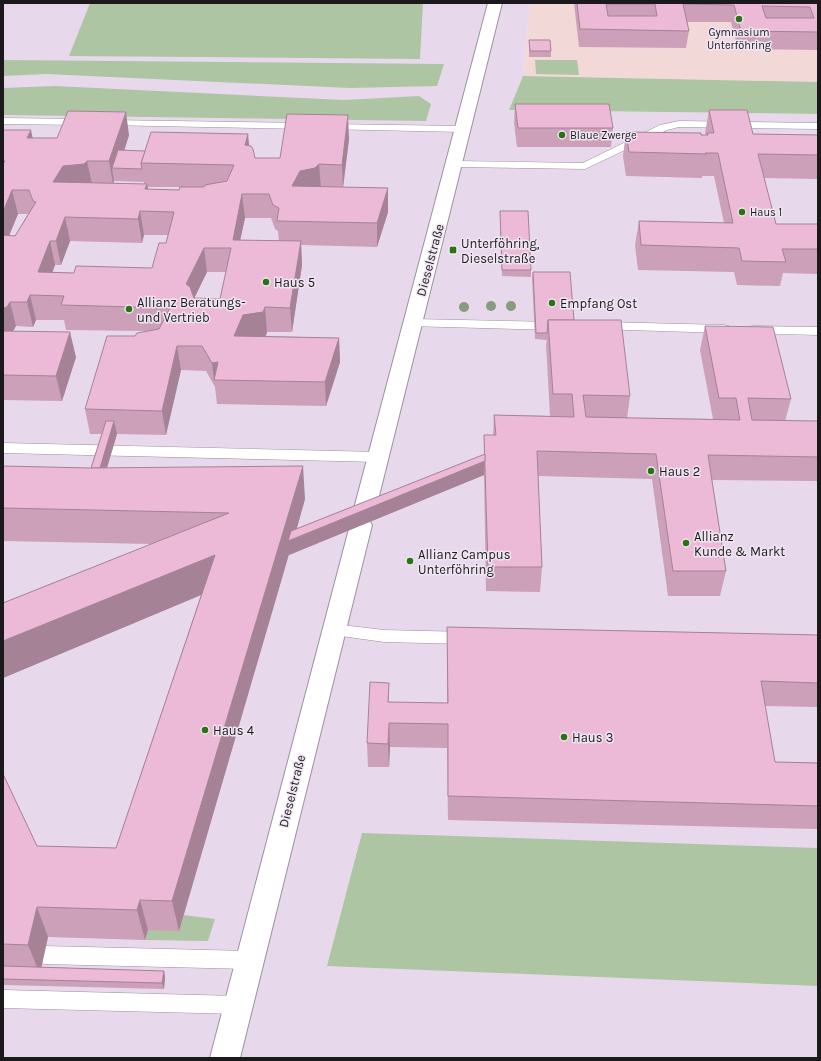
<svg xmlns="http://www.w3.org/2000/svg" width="821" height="1061" viewBox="0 0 821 1061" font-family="Karla,sans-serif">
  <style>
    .built { fill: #e7d9eb }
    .education { fill: #f3d8d8 }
    .green { fill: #aec5a3 }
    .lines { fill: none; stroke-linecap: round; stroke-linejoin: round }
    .service-casing { stroke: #9a929d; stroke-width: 1 }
    .minor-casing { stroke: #9a929d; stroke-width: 2 }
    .service { fill: #fff; fill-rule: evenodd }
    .minor { fill: #fff; fill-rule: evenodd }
    .tree { fill: #899a7e }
    .wall { fill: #cba0b8; fill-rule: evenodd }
    .shaded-wall { fill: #a58296 }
    .building { fill: #ecbad6; stroke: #a58296; fill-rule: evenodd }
    .poi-dot { fill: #2b7214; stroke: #efe6f2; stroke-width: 1.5 }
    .labels { text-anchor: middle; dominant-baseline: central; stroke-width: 3; stroke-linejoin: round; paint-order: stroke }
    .far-poi-label { font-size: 11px; fill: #1c191d; stroke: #efe6f2; text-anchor: start }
    .poi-label { font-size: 13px; fill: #1c191d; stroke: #efe6f2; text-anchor: start }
    .street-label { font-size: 13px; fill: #1c191d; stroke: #efe6f2 }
  </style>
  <rect width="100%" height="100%" fill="#efe6f2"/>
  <polygon class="built" points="3,3 530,3 523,76 509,110 818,114 818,1058 3,1058"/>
  <polygon class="education" points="530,3 818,3 818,82 523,76"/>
  <g class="green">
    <polygon points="90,3 423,3 420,59 69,56"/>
    <polygon points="3,60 444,64 437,86 350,88 46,74 3,76"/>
    <polygon points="535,60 577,60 579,75 536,74"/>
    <polygon points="523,76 818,82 818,114 509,110"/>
    <polygon points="55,86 344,100 419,96 431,104 426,121 3,115 3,88"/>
    <polygon points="362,833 818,848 818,986 327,966"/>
    <polygon points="184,915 215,919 208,941 145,940 148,930 179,930"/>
  </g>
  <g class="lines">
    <defs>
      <g id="service">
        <polygon points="3,118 84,119 89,122 84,125 3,124"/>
        <polygon points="108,120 306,123 311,126 306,129 104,125 103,123"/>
        <polygon points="679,121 818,123 818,129 679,127 667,130 585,169 454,167 450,166 448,164 450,162 454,161 583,163 660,125"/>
        <polygon points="328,124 462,126 467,129 462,132 324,129 323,127 324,125"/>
        <polygon points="413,319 554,322 559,323 560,326 559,329 554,330 408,326 407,323 408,320"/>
        <polygon points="602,322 724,325 729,326 730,329 729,332 724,333 597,329 596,326 597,323"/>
        <polygon points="754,326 818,327 818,335 749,333 748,330 749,327"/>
        <polygon points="3,443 378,452 383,454 385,457 383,460 378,462 3,453"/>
        <polygon points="333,624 384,630 467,632 473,634 475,638 473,642 467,644 384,642 327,634 325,630 327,626"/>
        <polygon points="44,946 249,951 256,954 259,960 256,966 249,969 44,964 37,961 34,955 37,949"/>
        <polygon points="3,990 238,996 245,998 248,1005 245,1012 238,1014 3,1008"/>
      </g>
      <polygon id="minor" points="488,3 502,3 374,516 370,522 372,525 240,1058 210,1058 350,525 354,519 352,516"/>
    </defs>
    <use href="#service" class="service-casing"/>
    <use href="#minor" class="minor-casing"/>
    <use href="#service" class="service"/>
    <use href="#minor" class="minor"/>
  </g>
  <g class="tree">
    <circle cx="491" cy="306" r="5"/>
    <circle cx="511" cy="306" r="5"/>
    <circle cx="464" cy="307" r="5"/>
  </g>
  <g class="wall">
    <polygon points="574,3 818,3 818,50 738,49 731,22 687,22 689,31 686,48 579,47"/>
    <polygon points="529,40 551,51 551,57 529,57"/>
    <polygon points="515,104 613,128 611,147 517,147 514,123"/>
    <polygon points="709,110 753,134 818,135 818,179 764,178 776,224 818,224 818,274 783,273 780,286 737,285 734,272 638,270 635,245 639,221 724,223 714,176 702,176 702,178 626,176 623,156 626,132 706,135 705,133"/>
    <path d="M3 130 32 138H57L129 135 124 150 145 151 248 134 249 146 255 158H280L349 139 343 187 388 188V212L377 247 301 245 302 265 292 332H267L266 336 339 338 340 362 326 406 217 404 215 387 206 371 181 370 166 435 117 434 107 468 305 499 296 529 484 455V435H493L494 415 550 416 546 344 547 340 535 339 532 278 533 272 574 320 630 396 627 418 713 419 700 350 705 326 791 399 785 421H818V481L712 480 726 571 720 596H668L652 479 538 476 542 567 540 592 486 591 484 475 289 555V554L179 931 148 930 145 940 48 937 41 967 164 971 165 977 164 989 3 985V774L37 846 116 848 201 595 3 678V603L152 544 3 541V466L91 468 102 434H90L85 409 135 336 145 331 66 330 64 320H36L33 327 16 326 13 331 76 357 62 401 3 400ZM114 181 144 182V184L114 183ZM148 187H180L179 190 148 189ZM18 214H28L15 236H9ZM245 218H271L275 229 278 231 279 241 240 240ZM144 235H168L166 243 152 268 74 273 52 272 55 265H61L70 241 142 243ZM207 272H226L220 299 194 298Z"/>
    <polygon points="500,211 531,270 531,277 502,276"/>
    <polygon points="447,627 818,635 818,707 765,706 775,762 818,763 818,829 448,820 447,748 390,747 389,767 368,767 367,743 389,683 389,702 447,703"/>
  </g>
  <g class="shaded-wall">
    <polygon points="126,112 129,135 119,168 112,168 114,181 113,184 109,161"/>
    <polygon points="348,115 349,139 343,188 342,165"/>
    <polygon points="31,130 36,154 27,138"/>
    <polygon points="248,134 250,158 245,145"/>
    <polygon points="87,161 92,184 53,182 63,166"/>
    <polygon points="319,164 321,188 292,186 300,171"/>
    <polygon points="147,184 151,207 145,189"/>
    <polygon points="388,188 388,212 377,247 377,223"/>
    <polygon points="12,190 18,214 3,250 3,212"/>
    <polygon points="242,194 245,218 235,264 233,240"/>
    <polygon points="140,211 144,235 142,243 138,219"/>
    <polygon points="65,217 70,241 61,265 56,241"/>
    <polygon points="50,241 55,265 44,296 38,272"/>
    <polygon points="301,241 302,265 292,332 290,308"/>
    <polygon points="204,248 207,272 189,309 186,284"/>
    <polygon points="30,295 36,320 33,327 27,302"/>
    <polygon points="10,302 16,326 13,331 3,333 3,308"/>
    <polygon points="265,307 267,332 265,337 234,336 243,315"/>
    <polygon points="70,332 76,357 62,401 56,376"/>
    <polygon points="339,338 340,362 326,406 325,382"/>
    <polygon points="177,346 181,370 166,435 162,411"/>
    <polygon points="218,362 214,380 212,363"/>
    <polygon points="114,421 117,434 97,501 94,487"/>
    <polygon points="485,461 484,475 289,555 289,554 179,931 172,901 303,466 305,499 294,539"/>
    <polygon points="215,555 220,587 3,678 3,641"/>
    <polygon points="389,723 390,747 389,767 388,744"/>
    <polygon points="140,900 148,930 145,940 137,910"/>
    <polygon points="37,907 48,937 40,974 28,945"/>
    <polygon points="164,971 165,977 164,989 162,983"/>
  </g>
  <g class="building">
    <path d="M577 3H818V32L741 31 734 5 683 4 689 31 580 29ZM606 4H655L657 16H608ZM762 6 810 7 814 18H766Z"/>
    <polygon points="529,40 550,40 551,51 530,51"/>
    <polygon points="515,104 609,104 613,128 518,128"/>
    <polygon points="709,110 747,110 753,134 818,135 818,155 758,154 776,224 818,224 818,249 782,249 786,262 742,261 739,248 641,245 639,221 733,223 718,153 705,153 706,154 629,152 626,132 701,133 701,135 708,135 707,133 714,133"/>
    <path d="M68 111 126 112 109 161H87L84 164 63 166 53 182 147 184 145 189 179 190 180 187H204L205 185 227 181 234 165 141 163 151 132 248 134 245 145 251 146 253 149 255 158H280L287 114 348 115 342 165 319 164 315 168 300 171 292 186 388 188 377 223 277 221 279 208 273 205 269 194H242L233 240 301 241 290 308 265 307 263 312 243 315 234 336 339 338 325 382 214 380 218 362 212 363 202 346H177L162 411 85 409 107 336H135L137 333 159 329 170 308 61 305 64 296 30 295 27 302H10L7 307 3 308V235L15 236 36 202 33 201 29 190H12L3 212V164L5 161H3V130H31L27 138H57ZM140 211 174 212 166 243H159L152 268 76 266 74 273 38 272 50 241H56L65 217 138 219ZM204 248H231L220 299 194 298 190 287 186 284Z"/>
    <polygon points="118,150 145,151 141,163 142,169 112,168"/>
    <polygon points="500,211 528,211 531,270 502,270"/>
    <polygon points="533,272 570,272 574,320 548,320 547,333 536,333"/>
    <polygon points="548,320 621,320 630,396 583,395 586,417 740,420 736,398 719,398 705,326 773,327 791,399 748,398 752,420 818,421 818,457 708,455 726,571 673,571 656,454 537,451 542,567 488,567 484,435 496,435 494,415 574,417 572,394 553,394"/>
    <polygon points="3,331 70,332 56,376 3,375"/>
    <polygon points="106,421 114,421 100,468 91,468"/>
    <polygon points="485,454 485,461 288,541 291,531"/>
    <polygon points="3,466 90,468 303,466 172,901 140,900 137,910 37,907 28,945 3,944 3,774 37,846 116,848 215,555 3,641 3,603 229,513 3,508"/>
    <polygon points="447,627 818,635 818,683 761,681 775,762 818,763 818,806 448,796 448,724 389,723 388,744 367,743 370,682 389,683 388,702 448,703"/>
    <polygon points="3,966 164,971 162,983 3,979"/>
  </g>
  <g class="poi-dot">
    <circle cx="739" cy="19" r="4"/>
    <circle cx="562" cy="135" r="4"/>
    <circle cx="742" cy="212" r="4"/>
    <rect x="449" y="246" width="8" height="8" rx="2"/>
    <circle cx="266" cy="282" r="4"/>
    <circle cx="552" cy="303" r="4"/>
    <circle cx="129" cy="309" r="4"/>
    <circle cx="651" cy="471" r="4"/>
    <circle cx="686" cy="543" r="4"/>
    <circle cx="410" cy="561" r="4"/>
    <circle cx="205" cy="730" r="4"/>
    <circle cx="564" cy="737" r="4"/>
  </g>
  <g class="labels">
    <g class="far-poi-label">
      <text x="739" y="32" text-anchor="middle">Gymnasium<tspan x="739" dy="13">Unterföhring</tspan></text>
      <text x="570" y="135">Blaue Zwerge</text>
      <text x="750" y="212">Haus 1</text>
    </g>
    <g class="poi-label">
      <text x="461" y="243">Unterföhring,<tspan x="461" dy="15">Dieselstraße</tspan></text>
      <text x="274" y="282">Haus 5</text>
      <text x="137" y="302">Allianz Beratungs-<tspan x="137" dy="15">und Vertrieb</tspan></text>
      <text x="560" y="303">Empfang Ost</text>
      <text x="659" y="471">Haus 2</text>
      <text x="694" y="536">Allianz<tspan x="694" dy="15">Kunde &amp; Markt</tspan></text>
      <text x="418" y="554">Allianz Campus<tspan x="418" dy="15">Unterföhring</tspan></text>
      <text x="213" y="730">Haus 4</text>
      <text x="572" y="737">Haus 3</text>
    </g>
    <g class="street-label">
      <text transform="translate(430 260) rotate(-75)">Dieselstraße</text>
      <text transform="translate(292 791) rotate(-76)">Dieselstraße</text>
    </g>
  </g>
  <rect width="821" height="1061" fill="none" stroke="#1c191d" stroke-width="8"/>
</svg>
